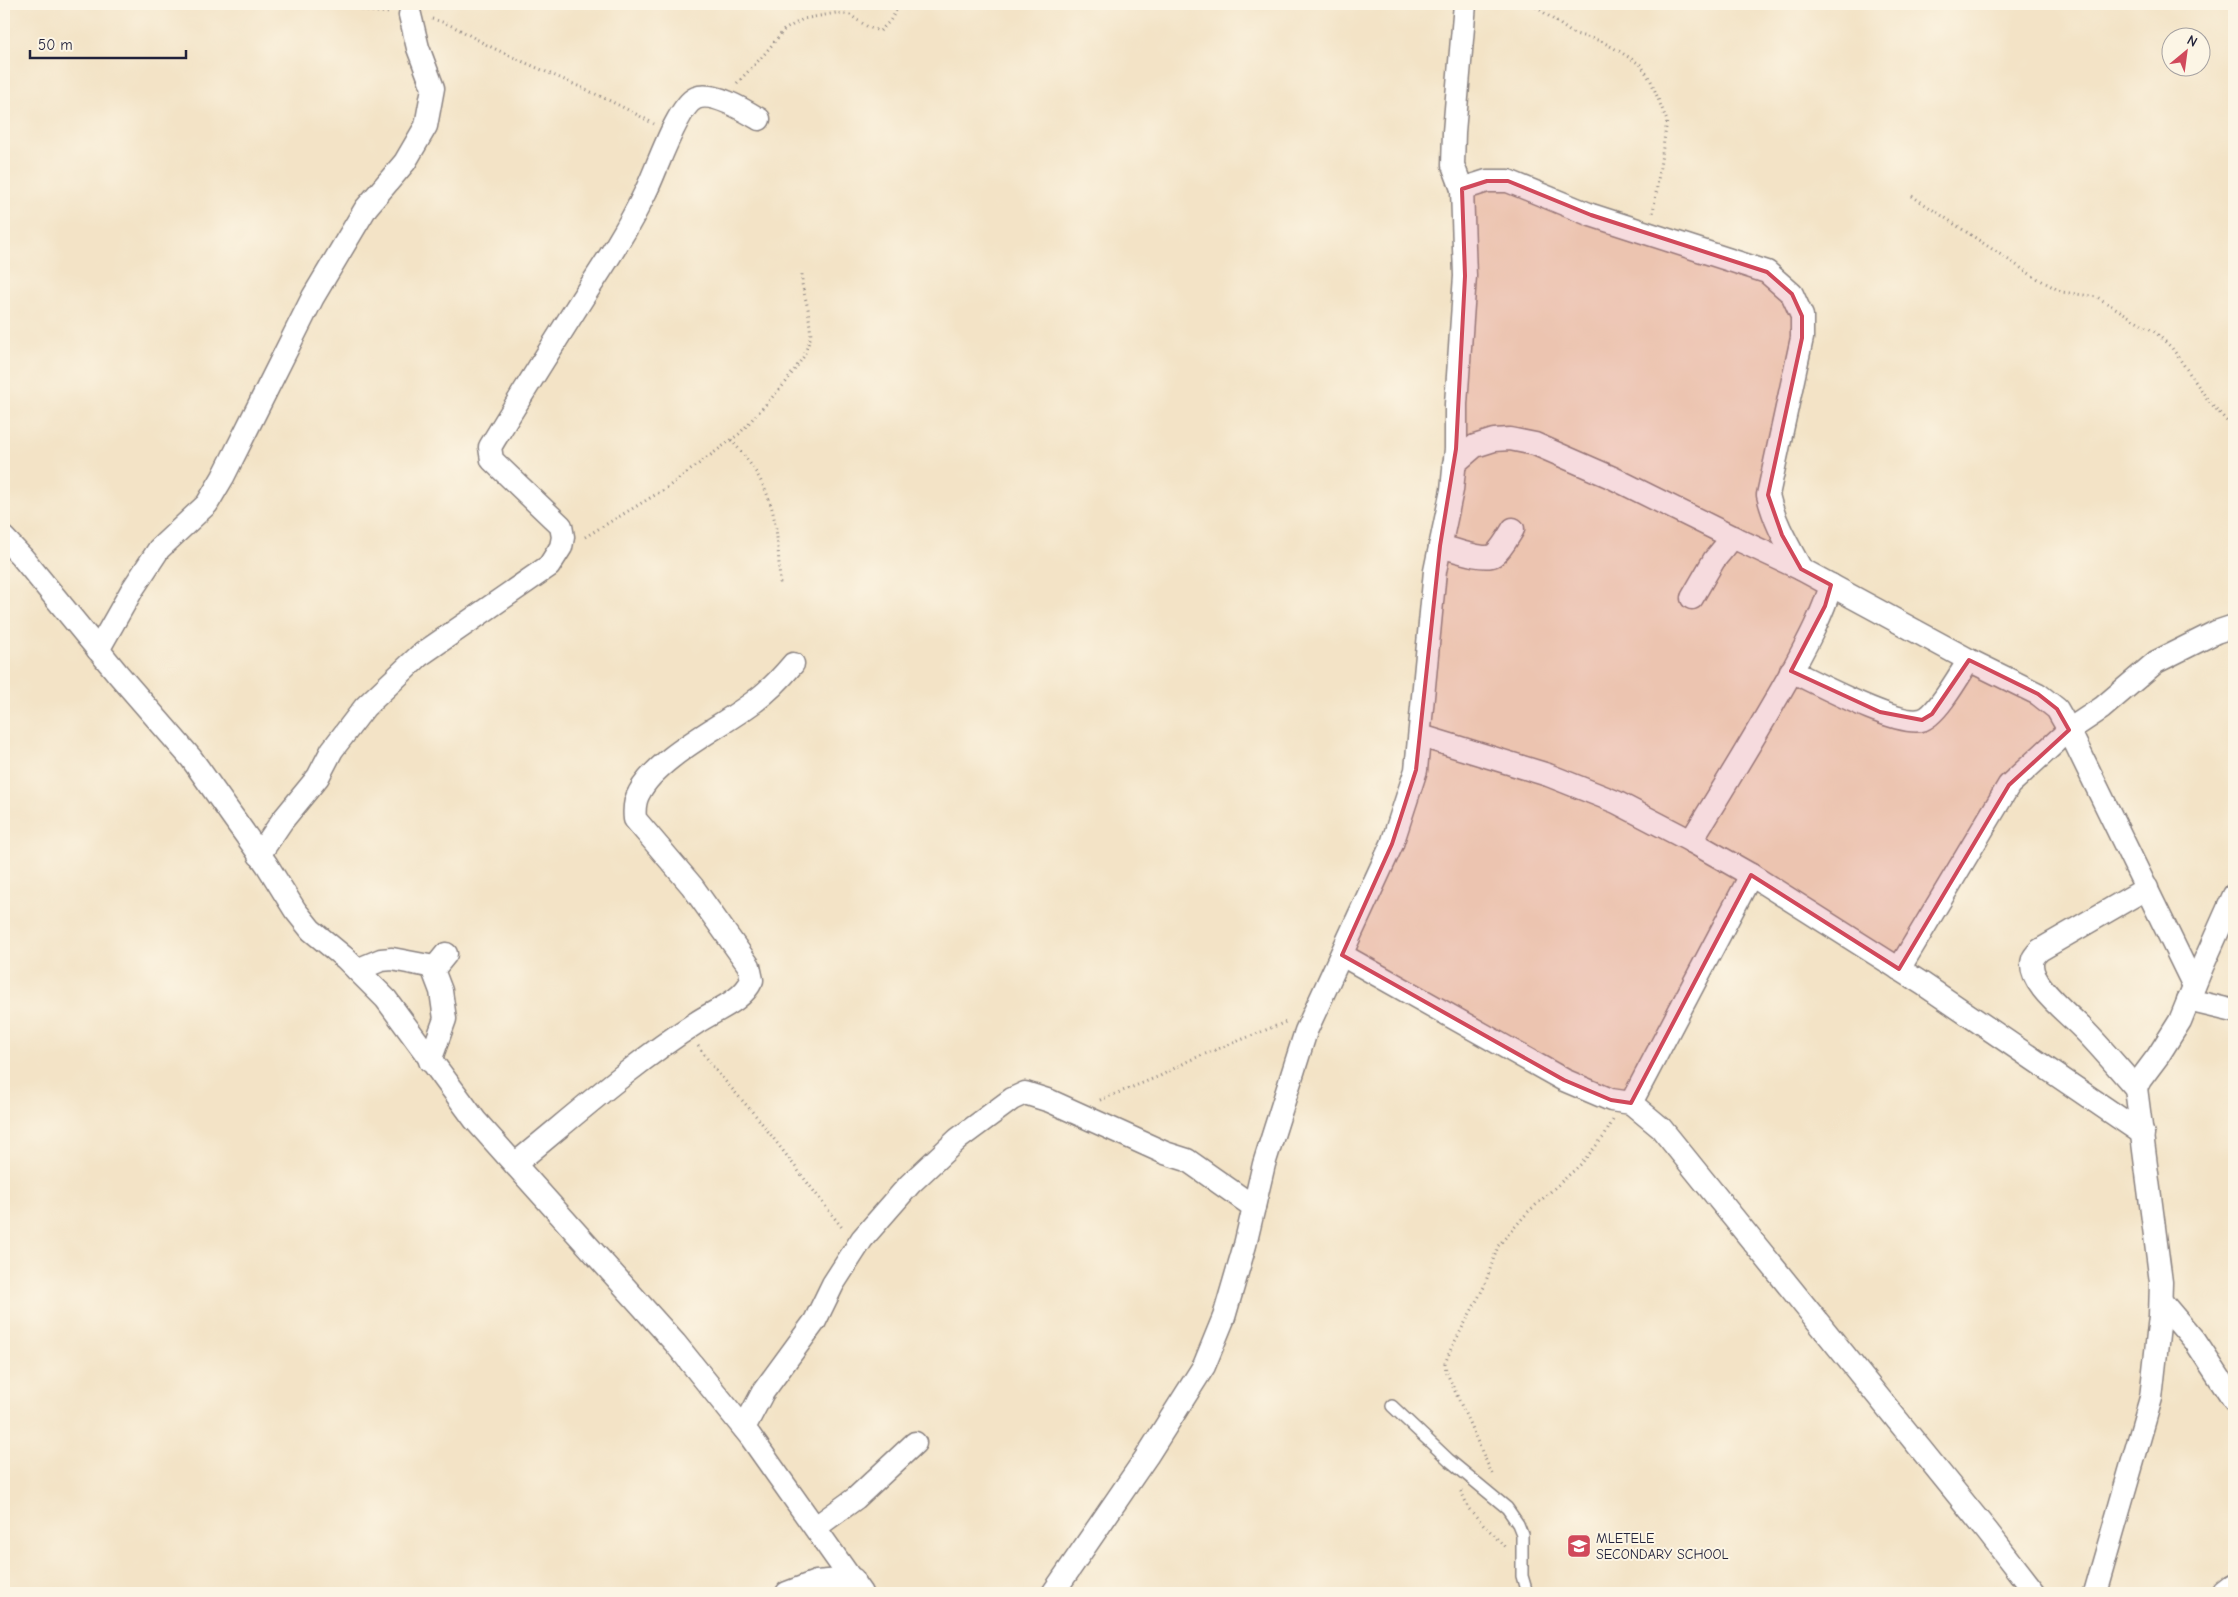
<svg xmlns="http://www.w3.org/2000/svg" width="2238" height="1597" viewBox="0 0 2238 1597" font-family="'Comic Neue',sans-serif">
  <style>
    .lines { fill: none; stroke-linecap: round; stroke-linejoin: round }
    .lane-casing { stroke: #8a8280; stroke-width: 14 }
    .street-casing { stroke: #8a8280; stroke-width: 25 }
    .path { stroke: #8a8280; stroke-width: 3; stroke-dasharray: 1 4; stroke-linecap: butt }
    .lane { stroke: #fff; stroke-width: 11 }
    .street { stroke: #fff; stroke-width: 22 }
    .marked { fill: #d1495b; fill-opacity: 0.2; stroke: #d1495b; stroke-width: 4; stroke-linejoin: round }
    .labels { text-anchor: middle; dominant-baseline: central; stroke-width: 4; stroke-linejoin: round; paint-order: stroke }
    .poi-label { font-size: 14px; fill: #22223b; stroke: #fcf5e5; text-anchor: start }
  </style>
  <rect width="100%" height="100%" fill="#fcf5e5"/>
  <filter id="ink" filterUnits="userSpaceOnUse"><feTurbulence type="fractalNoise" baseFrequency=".02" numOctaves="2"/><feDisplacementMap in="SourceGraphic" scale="10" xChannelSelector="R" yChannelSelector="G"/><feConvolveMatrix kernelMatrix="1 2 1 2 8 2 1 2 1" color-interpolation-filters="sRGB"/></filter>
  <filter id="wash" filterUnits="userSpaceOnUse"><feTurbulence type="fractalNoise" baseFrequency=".0096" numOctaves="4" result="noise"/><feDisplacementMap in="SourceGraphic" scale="20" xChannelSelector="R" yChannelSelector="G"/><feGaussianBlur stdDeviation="1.12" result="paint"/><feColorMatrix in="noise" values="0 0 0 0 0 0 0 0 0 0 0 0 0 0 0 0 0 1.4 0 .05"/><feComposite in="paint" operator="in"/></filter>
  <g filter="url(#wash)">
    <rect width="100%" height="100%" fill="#f3e3c6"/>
  </g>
  <g filter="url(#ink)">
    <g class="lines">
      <defs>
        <polyline id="lane" points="1392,1406 1449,1460 1507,1508 1518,1524 1522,1534 1522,1576 1527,1593"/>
        <g id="street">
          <path d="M1462 189 1487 181H1508L1591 215 1767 272 1792 294 1802 316V338L1768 495C1774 522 1788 545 1801 569"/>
          <polyline points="1454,464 1475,446 1494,440 1510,439 1535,444 1613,478 1730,536 1801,569 1969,660 2038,694 2057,709 2069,730 2194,986"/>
          <polyline points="4,538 22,557 118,674 191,758 267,865 295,910 311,930 345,958 386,999 475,1120 675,1343 750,1436 861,1593"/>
          <path d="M1440 546C1452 549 1484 561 1494 555 1502 549 1508 537 1513 529"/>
          <polyline points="1692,598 1714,560 1733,537"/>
          <polyline points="98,650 132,590 159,549 207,504 223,477 313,297 366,208 405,162 426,126 433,88 418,48 410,15"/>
          <path d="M1791 671C1817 683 1896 726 1921 720 1936 717 1960 674 1969 660"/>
          <polyline points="1421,736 1548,775 1616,802 1691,841 1751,875 1923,984 2143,1134"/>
          <path d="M1691 841C1725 785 1760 729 1792 671 1807 643 1822 616 1831 585"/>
          <path d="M259 855 282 821 318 777 332 750 365 707 419 656 549 566 561 547 563 537 561 526 492 460 490 447C520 397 551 348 582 299 605 264 628 229 646 191 656 172 677 106 696 98 713 91 744 110 759 119"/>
          <polyline points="1342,955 1564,1080 1611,1100 1631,1103 1661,1128 1987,1531 2035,1593"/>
          <polyline points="1899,969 2009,785 2069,730 2102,708 2156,662 2216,632 2234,626"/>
          <polyline points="357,970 381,960 392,959 434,967"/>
          <polyline points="2188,1000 2234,1011"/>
          <polyline points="430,1061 445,1019 441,991 433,970 446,954"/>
          <path d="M2136 1088C2118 1068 2101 1047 2082 1028 2069 1014 2025 982 2033 959 2034 956 2038 952 2040 950L2147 888"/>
          <polyline points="1631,1103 1751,875"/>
          <path d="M515 1164C574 1116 632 1064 696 1023 715 1010 742 1002 752 980L749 966 692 886 635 819C634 810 634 802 639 793 657 757 723 726 755 701 769 691 782 677 793 664"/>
          <polyline points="2161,1301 2195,1341 2234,1400"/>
          <polyline points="744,1428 763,1392 815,1321 833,1284 862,1239 910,1184 958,1139 1012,1099 1025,1093 1050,1101 1165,1153 1187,1160 1254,1207"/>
          <polyline points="816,1527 856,1498 915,1443"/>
          <polyline points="787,1593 816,1582 853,1579"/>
          <polyline points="1053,1593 1147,1456 1204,1366 1224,1317 1245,1245 1264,1164 1306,1031 1392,844 1416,770 1435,571 1452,490 1456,449 1456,404 1465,276 1462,189 1453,165 1454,132 1465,4"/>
          <polyline points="2095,1593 2151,1398 2160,1316 2161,1282 2136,1088 2140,1080 2158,1056 2180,1021 2202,967 2234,895"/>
          <polyline points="2225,1593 2234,1586"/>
        </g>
      </defs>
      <use href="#lane" class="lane-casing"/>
      <use href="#street" class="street-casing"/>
      <g class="path">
        <polyline points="343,4 366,11 391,13"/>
        <polyline points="1532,4 1572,33 1601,41 1619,51 1641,65 1651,81 1667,121 1653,213"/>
        <path d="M432 19C453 24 468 35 487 45 543 72 600 93 654 124"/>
        <polyline points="737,83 762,57 784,30 803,19 836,13 850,15 868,27 880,31 890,21 900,4"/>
        <polyline points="1912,196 2033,276 2062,292 2097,297 2155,332 2172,348 2208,400 2234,429"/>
        <path d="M731 440C777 491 777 521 780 586"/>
        <polyline points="585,537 665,489 739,434 786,382 804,356 811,336 808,309 802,284 802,271"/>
        <polyline points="698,1046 717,1072 757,1117 843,1229"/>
        <polyline points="1100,1100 1160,1076 1190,1060 1286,1022"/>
        <polyline points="1492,1474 1446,1371 1445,1363 1451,1349 1484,1287 1498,1246 1528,1212 1580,1165 1605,1135 1613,1120"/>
        <polyline points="1461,1491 1469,1509 1506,1548"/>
      </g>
      <use href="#lane" class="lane"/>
      <use href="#street" class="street"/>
    </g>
  </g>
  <path class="marked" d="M1487 181H1508L1591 215 1767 272 1792 294 1802 316V338L1768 495 1782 535 1801 569 1831 585 1825 606 1791 671 1880 712 1922 720 1932 714 1969 660 2038 694 2057 709 2069 730 2009 785 1899 969 1751 875 1631 1103 1611 1100 1564 1080 1342 955 1392 844 1416 770 1440 546 1456 449 1465 276 1462 189Z"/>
  <defs>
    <symbol id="school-square" viewBox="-11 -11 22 22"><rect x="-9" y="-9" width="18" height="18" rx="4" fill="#d1495b" stroke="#fcf5e5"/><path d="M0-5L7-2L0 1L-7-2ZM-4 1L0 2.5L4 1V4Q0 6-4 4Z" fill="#fff"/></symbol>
  </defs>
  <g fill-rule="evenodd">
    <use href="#school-square" x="1565" y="1532" width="28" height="28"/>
  </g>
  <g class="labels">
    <g class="poi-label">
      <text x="1596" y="1538">MLETELE<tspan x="1596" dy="16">SECONDARY SCHOOL</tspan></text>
    </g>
  </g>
  <rect width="2238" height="1597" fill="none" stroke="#fcf5e5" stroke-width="20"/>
  <g transform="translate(2186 52) rotate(29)"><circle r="24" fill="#fcf5e5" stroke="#a5a1a1"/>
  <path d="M0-4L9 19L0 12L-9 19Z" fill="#d1495b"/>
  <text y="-8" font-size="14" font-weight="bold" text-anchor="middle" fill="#22223b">N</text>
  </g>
  <path d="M30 50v8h156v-8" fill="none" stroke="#22223b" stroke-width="2.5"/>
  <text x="38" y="50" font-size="15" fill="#22223b" stroke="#fcf5e5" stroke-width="4" paint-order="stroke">50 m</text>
</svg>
